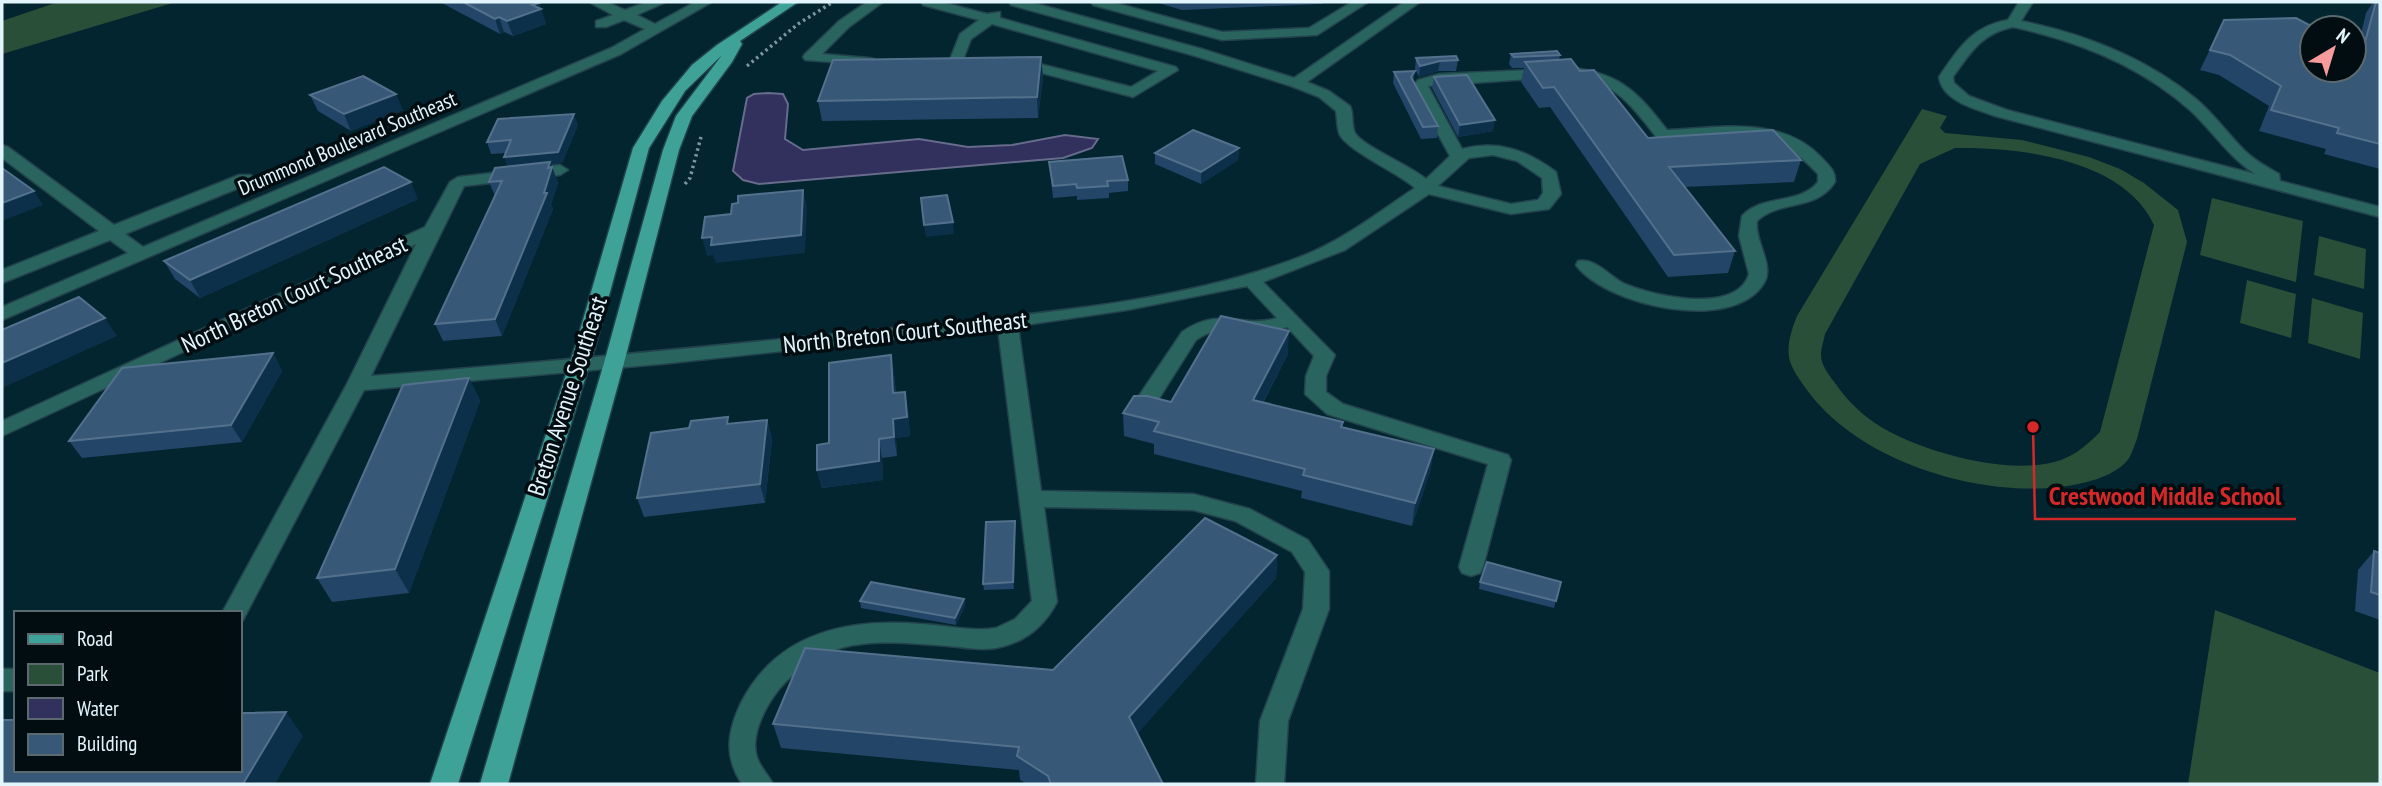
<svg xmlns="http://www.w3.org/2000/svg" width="2382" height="786" viewBox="0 0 2382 786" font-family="'PT Sans Narrow',sans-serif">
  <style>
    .green { fill: #2a4f38; fill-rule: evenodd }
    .water { fill: #32305c; stroke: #676b8c; stroke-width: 2 }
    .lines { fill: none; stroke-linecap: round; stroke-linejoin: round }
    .minor-casing { stroke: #22424c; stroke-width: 3 }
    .major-casing { stroke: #22424c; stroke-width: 3 }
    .path { stroke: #7d979f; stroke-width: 3.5; stroke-dasharray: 2.5 3.5; stroke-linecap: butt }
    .minor { fill: #2a645e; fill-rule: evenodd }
    .major { fill: #3fa299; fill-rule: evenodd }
    .wall { fill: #234567 }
    .shaded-wall { fill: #0d304a }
    .building { fill: #385877; stroke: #53718c; stroke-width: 2 }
    .labels { text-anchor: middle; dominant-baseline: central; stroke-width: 7; stroke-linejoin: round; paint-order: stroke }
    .far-street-label { font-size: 21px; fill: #e3f5fc; stroke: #020d11 }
    .street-label { font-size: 24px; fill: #e3f5fc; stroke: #020d11 }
    .leader { fill: none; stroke: #d62828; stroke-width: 2.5 }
    .callout-dot { fill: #d62828; stroke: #020d11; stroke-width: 2.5 }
    .callout-label { font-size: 26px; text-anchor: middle; font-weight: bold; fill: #d62828; stroke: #020d11; stroke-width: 7; stroke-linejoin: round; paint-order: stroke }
  </style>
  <rect width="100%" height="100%" fill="#02252f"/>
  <g class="green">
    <polygon points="58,2 176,2 2,54 2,21"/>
    <path d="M1922 109 1947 116 1940 128 1945 133 2022 140 2089 157 2120 169 2144 183 2178 210 2187 242 2137 439C2134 446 2131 458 2125 463 2111 477 2086 483 2067 486 1981 499 1859 462 1807 390 1800 380 1791 369 1789 357 1787 342 1792 329 1797 316ZM1955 148C2019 147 2124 159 2154 225L2100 432C2088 444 2077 454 2061 460 2011 478 1909 450 1868 418 1855 408 1844 396 1835 383 1829 375 1821 365 1821 355 1821 348 1824 340 1825 334L1920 164Z"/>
    <polygon points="2212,198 2303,221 2296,282 2200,255"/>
    <polygon points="2319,236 2366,249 2364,289 2314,275"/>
    <polygon points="2247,280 2296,294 2291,338 2240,323"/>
    <polygon points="2312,298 2363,313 2360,359 2308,343"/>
    <polygon points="2215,610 2380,673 2380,784 2188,784"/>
  </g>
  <polygon class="water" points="768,93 783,94 788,104 785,139 803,150 919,139 968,147 1012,145 1065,135 1098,139 1092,148 1063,158 759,184 743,180 733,171 747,98 754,94"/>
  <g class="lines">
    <defs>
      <g id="minor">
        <polygon points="589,2 607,2 625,10 647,2 666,2 637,15 655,24 695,2 712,2 621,54 2,320 2,307 128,253 110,240 2,283 2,270 99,231 2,158 2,145 8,147 114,225 239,175 251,175 253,179 251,183 125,234 143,247 611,48 645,29 624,20 606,27 596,27 596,21 613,15"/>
        <polygon points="867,2 883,2 849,27 822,54 869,58 874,59 876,62 874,65 805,60 803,57 805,54 839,21"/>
        <polygon points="921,2 942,2 987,14 1000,12 1000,18 1176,67 1178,70 1133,97 1011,65 1009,62 1016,58 1131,87 1158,71 992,24 971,39 961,65 951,65 949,62 960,34 979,20 923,5"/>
        <path d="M1009 2H1030L1202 49 1294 78 1404 2H1420L1307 82 1329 91 1350 106C1354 114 1351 125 1355 133 1364 147 1410 165 1426 179L1450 156 1412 87 1418 80 1439 74 1575 68C1623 75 1639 94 1667 130 1718 128 1780 115 1820 156 1828 165 1836 170 1835 182 1816 212 1780 199 1757 221 1754 241 1775 265 1764 283 1734 334 1606 306 1576 265L1578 261C1595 257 1610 277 1625 284 1653 296 1737 315 1749 274L1739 236 1742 216C1762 194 1800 205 1818 182V174C1778 131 1750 134 1695 138 1683 139 1669 141 1657 138 1634 108 1615 82 1575 76L1428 86 1462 149C1498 139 1528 151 1556 172L1561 194 1549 209 1511 214 1429 194 1345 250 1263 282 1335 355 1326 376V392L1343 404 1508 455 1511 460 1483 567 1480 573 1471 576 1462 573 1459 567 1488 464 1327 414 1305 394 1306 376 1314 356 1287 327C1279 330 1271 332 1264 333 1235 335 1223 321 1196 340L1148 416H1132L1129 411 1132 406 1182 332C1221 305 1240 329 1277 318L1247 286 1127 310 1018 326 1041 491 1193 494 1250 509 1308 540 1329 571V609L1288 721 1284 784H1256L1260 721 1303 609 1305 572 1292 552 1235 521 1193 510 1044 507 1057 602C1044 627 1024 643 996 648 980 651 964 647 948 646 881 641 829 633 780 688 766 705 747 739 759 762 763 770 769 776 773 784H742C724 757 727 732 741 703 777 632 848 618 921 624 945 625 972 632 996 628L1015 619 1032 601 998 328 661 364 364 390 243 620 240 621V613H222L347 384 416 244 2 436V421L425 227 450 182 458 177 560 165 568 170 560 175 464 186 371 376C549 362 726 345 903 327 1032 314 1184 303 1305 255 1345 239 1380 211 1415 188 1400 174 1344 149 1339 133 1337 126 1337 118 1336 111L1319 97 1291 86 1192 55 1011 5ZM1493 155 1517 161 1542 178 1543 193 1538 200 1511 204 1438 186 1469 158Z"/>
        <polygon points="1091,2 1112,2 1222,32 1309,28 1352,2 1368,2 1317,35 1222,40 1093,5"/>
        <path d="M2019 2H2033L2021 21C2085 34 2146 58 2196 99 2214 114 2227 133 2244 150 2254 160 2267 167 2279 174L2280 181 2380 207V217L1995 116C1976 109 1942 101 1939 77 1958 49 1972 26 2008 20ZM2013 27C2078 41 2141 66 2191 111 2213 132 2229 157 2255 174L2007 110 1969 96 1954 83 1953 77C1970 53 1982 33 2013 27Z"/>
        <rect x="2" y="669" width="14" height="22"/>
      </g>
      <polygon id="major" points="782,2 798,2 740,41 742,44 732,62 692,116 679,150 624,363 508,784 480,784 604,363 663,150 676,116 722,55 685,91 649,148 596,344 458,784 430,784 576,344 633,148 662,101 692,65 717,45"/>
    </defs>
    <use href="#minor" class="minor-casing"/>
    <use href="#major" class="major-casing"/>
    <g class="path">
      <polyline points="747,66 798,24 833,2"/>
      <polyline points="685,184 690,178 701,137"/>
    </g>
    <use href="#minor" class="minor"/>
    <use href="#major" class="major"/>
  </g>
  <g class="wall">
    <polygon points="440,2 537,2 539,3 546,24 513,36 504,32 500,34"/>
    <polygon points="1155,2 1326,2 1321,4 1182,10"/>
    <polygon points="2373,2 2380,2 2380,169 2324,154 2326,149 2259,131 2269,106 2219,75 2200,70 2224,20 2360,38 2366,13"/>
    <polygon points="1511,54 1560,55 1559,60 1580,71 1648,138 1801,160 1794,182 1685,187 1735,251 1728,273 1668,277 1550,107 1539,108 1521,82 1524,68 1512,68 1509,64"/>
    <polygon points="1041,57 1043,77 1038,118 822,121 818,101"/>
    <polygon points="1416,58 1458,60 1456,71 1438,71 1419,77 1415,69"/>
    <polygon points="1415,71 1413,81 1438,126 1437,138 1421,139 1393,83 1394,72"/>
    <polygon points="1434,77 1493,131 1458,137 1432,88"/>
    <polygon points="310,95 403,110 351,131 318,111"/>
    <polygon points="578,125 562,163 551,164 558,183 551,204 553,209 502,336 443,341 435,324 495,196 489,182 508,167 506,153 491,154 487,142"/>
    <polygon points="1239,148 1238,160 1201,184 1155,164 1155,153"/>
    <polygon points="1049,162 1128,180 1128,191 1109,193 1109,198 1077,200 1077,196 1053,198"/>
    <polygon points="418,199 200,298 175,279 164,261"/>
    <polygon points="273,353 282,371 242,442 82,458 69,441"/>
    <polygon points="1288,354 1263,403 1343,422 1342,428 1434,449 1430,472 1412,526 1301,498 1302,491 1154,454 1154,444 1124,436 1123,413 1171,402"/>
    <polygon points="891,355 894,373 896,393 908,410 910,436 896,438 897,456 882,458 883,480 822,488 817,470 829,443"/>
    <polygon points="469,378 480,401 409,593 332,602 317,578"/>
    <polygon points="767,420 772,439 765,503 644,517 637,498 730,424"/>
    <polygon points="1015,528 1014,589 984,590 983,584"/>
    <polygon points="2374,551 2380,553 2380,620 2355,611 2358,570"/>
    <polygon points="1277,555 1276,578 1137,733 1163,784 1027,784 1020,780 1019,770 781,748 773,724 1053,670"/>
    <polygon points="1480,582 1561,582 1554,608 1479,589"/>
    <polygon points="964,599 965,606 956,625 861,608 860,601"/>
  </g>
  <g class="shaded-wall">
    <polygon points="539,3 546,24 513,36 507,21 532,5"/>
    <polygon points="499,17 504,32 500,34 495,19"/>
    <polygon points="1041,57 1043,77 1038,118 1037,97"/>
    <polygon points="1440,61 1438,71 1419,77 1420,66"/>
    <polygon points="396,94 403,110 351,131 344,114"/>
    <polygon points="574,114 578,125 562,163 551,164 558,183 551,204 553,209 502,336 495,319 508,168 504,157"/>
    <polygon points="1495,120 1493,131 1458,137 1460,125"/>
    <polygon points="1239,148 1238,160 1201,184 1201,172"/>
    <polygon points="411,182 418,199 200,298 190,280"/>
    <polygon points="803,190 807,207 805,253 716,263 713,255 707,256 702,238"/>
    <polygon points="34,191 43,205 2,221 2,203"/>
    <polygon points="953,222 954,234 926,237 924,225"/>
    <polygon points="105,318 117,336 2,388 2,363"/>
    <polygon points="1289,331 1288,354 1252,423 1253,400"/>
    <polygon points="273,353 282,371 242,442 231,425"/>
    <polygon points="891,355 894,373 897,412 893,393"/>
    <polygon points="469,378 480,401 409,593 395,569"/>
    <polygon points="905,392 908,410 910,436 896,438 897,456 894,437 893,419"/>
    <polygon points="767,420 772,439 765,503 760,484"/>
    <polygon points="879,439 882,458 883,480 822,488 817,470"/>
    <polygon points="1434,449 1430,472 1412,526 1415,503"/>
    <polygon points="1015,521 1015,528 1014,589 1013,582"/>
    <polygon points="1277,555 1276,578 1131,741 1129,717"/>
    <polygon points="964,599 965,606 956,625 955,618"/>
    <polygon points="286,712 303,736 275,784 244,784"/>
  </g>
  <g class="building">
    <polygon points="463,2 537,2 539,3 532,5 541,9 507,21 499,17 495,19"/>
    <polygon points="2376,2 2380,2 2380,144 2337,133 2339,128 2271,110 2281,86 2230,55 2210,50 2224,20 2296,18 2313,27 2345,28 2312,28 2312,70 2354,70 2354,34 2365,42"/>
    <polygon points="1557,51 1560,55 1514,57 1511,54"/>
    <polygon points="1456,56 1458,60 1440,61 1420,66 1416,58"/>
    <polygon points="1041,57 1037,97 818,101 833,60"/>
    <polygon points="1571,59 1580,71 1594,70 1648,138 1773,130 1801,160 1669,167 1735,251 1674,255 1554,87 1543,88 1525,62"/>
    <polygon points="1415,71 1411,77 1438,126 1423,127 1394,72"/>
    <polygon points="1467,75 1495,120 1460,125 1434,77"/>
    <polygon points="363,76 396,94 344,114 310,95"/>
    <polygon points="574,114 558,152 504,157 511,140 487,142 498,119"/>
    <polygon points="1193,130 1239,148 1201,172 1155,153"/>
    <polygon points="1122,156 1128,180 1107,181 1108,186 1077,188 1076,184 1053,186 1049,162"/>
    <polygon points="550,162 548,168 552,167 544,193 547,193 495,319 435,324 502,181 489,182 495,168"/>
    <polygon points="384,167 411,182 190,280 164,261"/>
    <polygon points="2,168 34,191 2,203"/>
    <polygon points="803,190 801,235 711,245 712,237 702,238 705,217 731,214 732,204 738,203 738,196"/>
    <polygon points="947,195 953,222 924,225 921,198"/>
    <polygon points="79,297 105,318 2,363 2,330"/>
    <polygon points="1221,316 1289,331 1253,400 1343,422 1341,427 1434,449 1415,503 1303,475 1305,469 1154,431 1159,422 1123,413 1134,396 1147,396 1171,402"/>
    <polygon points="273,353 231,425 69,441 122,368"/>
    <polygon points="891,355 893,393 905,392 907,417 893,419 894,437 879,439 879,461 817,470 817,445 829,443 829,363"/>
    <polygon points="469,378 395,569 317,578 403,385"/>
    <polygon points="728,417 727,424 767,420 760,484 637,498 651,433 689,428 691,421"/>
    <polygon points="1205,518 1277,555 1129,717 1163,784 1051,784 1048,776 1017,756 1019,747 773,724 805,648 1053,670"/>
    <polygon points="1015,521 1013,582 983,584 986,522"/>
    <polygon points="2374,551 2380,553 2380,595 2371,592"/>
    <polygon points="1487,562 1561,582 1556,601 1480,582"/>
    <polygon points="871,582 964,599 955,618 860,601"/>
    <polygon points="286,712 243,784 2,784 2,720 16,720 16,770 240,770 240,713"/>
  </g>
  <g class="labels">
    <g class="far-street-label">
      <text transform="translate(347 143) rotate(-23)">Drummond Boulevard Southeast</text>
    </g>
    <g class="street-label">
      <text transform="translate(294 294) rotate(-25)">North Breton Court Southeast</text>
      <text transform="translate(905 332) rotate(-6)">North Breton Court Southeast</text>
      <text transform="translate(567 396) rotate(-72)">Breton Avenue Southeast</text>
    </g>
  </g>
  <path class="leader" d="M2033 427L2035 519H2296"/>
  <circle class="callout-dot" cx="2033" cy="427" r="7"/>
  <g class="callout-label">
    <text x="2165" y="505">Crestwood Middle School</text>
  </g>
  <rect width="2382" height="786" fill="none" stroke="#e3f5fc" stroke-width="7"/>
  <rect x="14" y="611" width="228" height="161" fill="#020d11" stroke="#5c6a6f" stroke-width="2"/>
  <rect x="28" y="634" width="35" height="10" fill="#3fa299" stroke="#5c6a6f" stroke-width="2"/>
  <text x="77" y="646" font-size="21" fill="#e3f5fc">Road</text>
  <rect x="28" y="664" width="35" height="21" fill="#2a4f38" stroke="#5c6a6f" stroke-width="2"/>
  <text x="77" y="681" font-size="21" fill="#e3f5fc">Park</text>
  <rect x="28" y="698" width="35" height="21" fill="#32305c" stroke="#5c6a6f" stroke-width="2"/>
  <text x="77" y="716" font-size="21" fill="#e3f5fc">Water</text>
  <rect x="28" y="734" width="35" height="21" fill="#385877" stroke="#5c6a6f" stroke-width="2"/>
  <text x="77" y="751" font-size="21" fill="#e3f5fc">Building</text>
  <g transform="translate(2333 49) rotate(38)"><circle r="33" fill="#020d11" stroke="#5c6a6f" stroke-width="2"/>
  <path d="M0-5L12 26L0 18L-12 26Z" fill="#f59b9b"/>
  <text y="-10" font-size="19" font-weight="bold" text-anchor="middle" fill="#e3f5fc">N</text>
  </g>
</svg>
